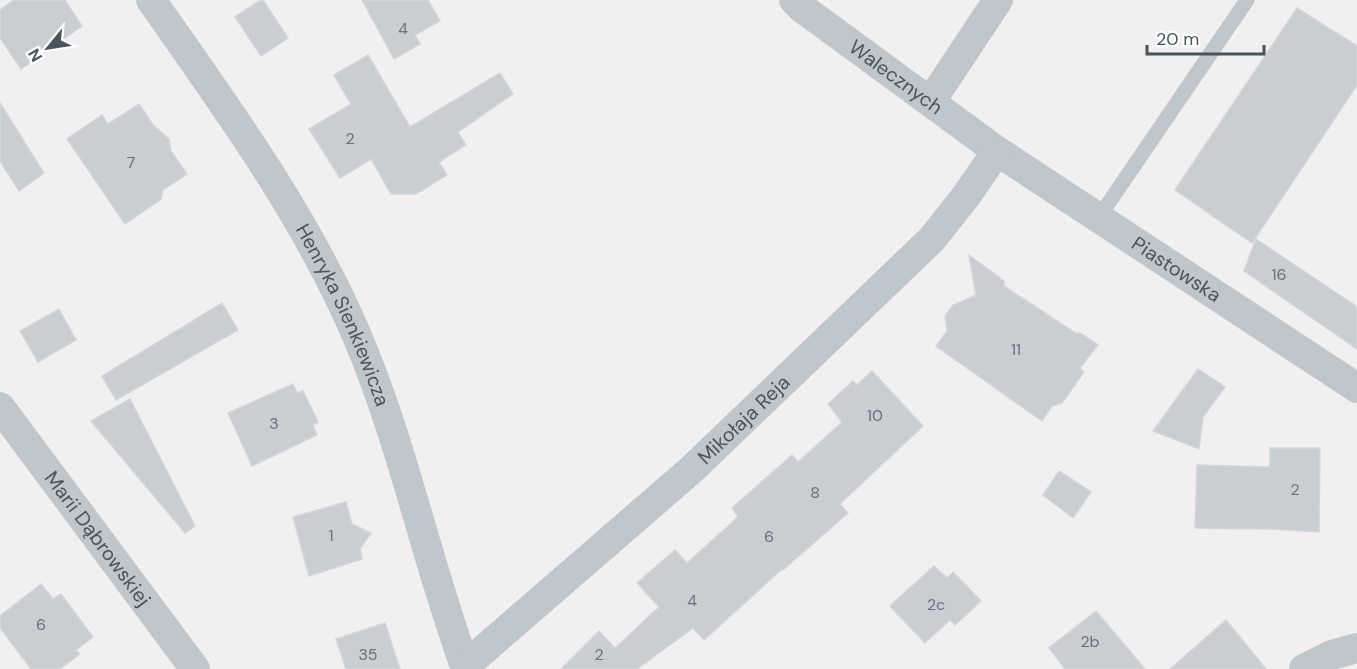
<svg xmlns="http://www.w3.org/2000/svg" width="1357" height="669" viewBox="0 0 1357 669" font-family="'DM Sans',sans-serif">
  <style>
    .building { fill: #cacdd1; stroke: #d4d6da; stroke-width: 1.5 }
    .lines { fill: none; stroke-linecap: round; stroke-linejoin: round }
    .lane { stroke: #bfc7cd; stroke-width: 15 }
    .street { stroke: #bfc7cd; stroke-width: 30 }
    .labels { text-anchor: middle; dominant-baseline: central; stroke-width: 6; stroke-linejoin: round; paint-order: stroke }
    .number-label { font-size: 16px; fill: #697278 }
    .street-label { font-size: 20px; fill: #49545b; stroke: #fff }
  </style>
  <rect width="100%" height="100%" fill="#f1efef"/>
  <g class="building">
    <polygon points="14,0 65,0 82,26 21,69 0,38 0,10"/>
    <polygon points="261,0 263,0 288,38 261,56 235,17"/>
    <polygon points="362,0 428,0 440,21 415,35 420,44 394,59"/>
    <polygon points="1297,8 1357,46 1357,85 1252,243 1175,190"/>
    <polygon points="368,55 410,127 500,73 513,94 458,132 466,145 439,162 447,175 416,194 391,194 371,159 340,178 309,129 351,104 334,75"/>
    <polygon points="0,103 44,173 19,191 0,161"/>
    <polygon points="139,104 153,125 169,139 171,151 187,174 163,190 161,199 125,224 67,139 102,115 108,124"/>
    <polygon points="1256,239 1357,307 1357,349 1244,271"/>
    <polygon points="969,255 1004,281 1004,286 1075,333 1080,333 1098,345 1080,368 1084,372 1062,403 1052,406 1042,421 936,346 947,331 945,316 953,305 976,295"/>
    <polygon points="222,303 238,330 116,400 102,376"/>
    <polygon points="59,309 76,340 38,362 20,331"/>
    <polygon points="1198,369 1225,387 1203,417 1199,449 1153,431"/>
    <polygon points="872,371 923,426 840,504 848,513 783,570 782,569 704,640 693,628 637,669 561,669 599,631 615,648 659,607 637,583 675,550 687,563 738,517 732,508 792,455 798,462 842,422 828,404 853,381 857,385"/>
    <polygon points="293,384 297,393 303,391 318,422 313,425 317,435 252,466 228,413"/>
    <polygon points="130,399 195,526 185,533 91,421"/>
    <polygon points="1270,448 1320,448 1319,532 1270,529 1195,528 1197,465 1270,467"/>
    <polygon points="1059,471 1091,492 1073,518 1043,495"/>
    <polygon points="346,502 352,524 371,533 360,549 362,559 309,576 293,517"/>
    <polygon points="934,566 947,578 953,572 981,601 955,625 950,620 925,643 890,606"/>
    <polygon points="41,584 53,599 61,594 93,637 76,650 80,654 60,669 31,669 0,628 0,616"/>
    <polygon points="1096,611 1124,644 1145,669 1065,669 1049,648"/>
    <polygon points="1226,620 1266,669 1170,669"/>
    <polygon points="385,623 400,669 346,669 336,639"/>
  </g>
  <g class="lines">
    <polyline class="lane" points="1099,217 1247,0"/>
    <g class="street">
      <path id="s1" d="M151 0C226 107 306 216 357 336 403 444 426 560 466 669"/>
      <path id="s2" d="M794 0 802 8 997 151 1357 388"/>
      <polyline points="931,101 998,0"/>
      <path id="s3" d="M0 407 195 669"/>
      <path id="s4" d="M465 666 691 470 932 239 966 196 997 151"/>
      <polyline points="1304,669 1332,655 1357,648"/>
    </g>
  </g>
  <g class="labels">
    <g class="number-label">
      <text x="403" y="28">4</text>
      <text x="350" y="138">2</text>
      <text x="131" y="162">7</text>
      <text x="1279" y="274">16</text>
      <text x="1016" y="349">11</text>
      <text x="875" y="415">10</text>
      <text x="274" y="423">3</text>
      <text x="1295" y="489">2</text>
      <text x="815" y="492">8</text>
      <text x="331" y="535">1</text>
      <text x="769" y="536">6</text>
      <text x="692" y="600">4</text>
      <text x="936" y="604">2c</text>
      <text x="41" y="624">6</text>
      <text x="1090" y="641">2b</text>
      <text x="368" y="654">35</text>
      <text x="599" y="654">2</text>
    </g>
    <g class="street-label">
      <text stroke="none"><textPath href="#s2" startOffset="128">Walecznych</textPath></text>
      <text stroke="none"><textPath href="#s2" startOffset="468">Piastowska</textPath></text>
      <text stroke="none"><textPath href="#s1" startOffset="370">Henryka Sienkiewicza</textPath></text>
      <text stroke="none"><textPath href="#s4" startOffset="372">Mikołaja Reja</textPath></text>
      <text stroke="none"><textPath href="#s3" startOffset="164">Marii Dąbrowskiej</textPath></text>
    </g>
  </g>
  <g transform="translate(48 48) rotate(240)" stroke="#ffffff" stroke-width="4.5" paint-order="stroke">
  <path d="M0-4.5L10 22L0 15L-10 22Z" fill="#49545b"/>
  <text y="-9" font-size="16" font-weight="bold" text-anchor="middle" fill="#49545b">N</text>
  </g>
  <path d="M1147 45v9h117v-9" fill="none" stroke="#49545b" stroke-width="3"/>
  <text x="1156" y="45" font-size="18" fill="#49545b" stroke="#ffffff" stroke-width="4.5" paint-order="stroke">20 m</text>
</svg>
